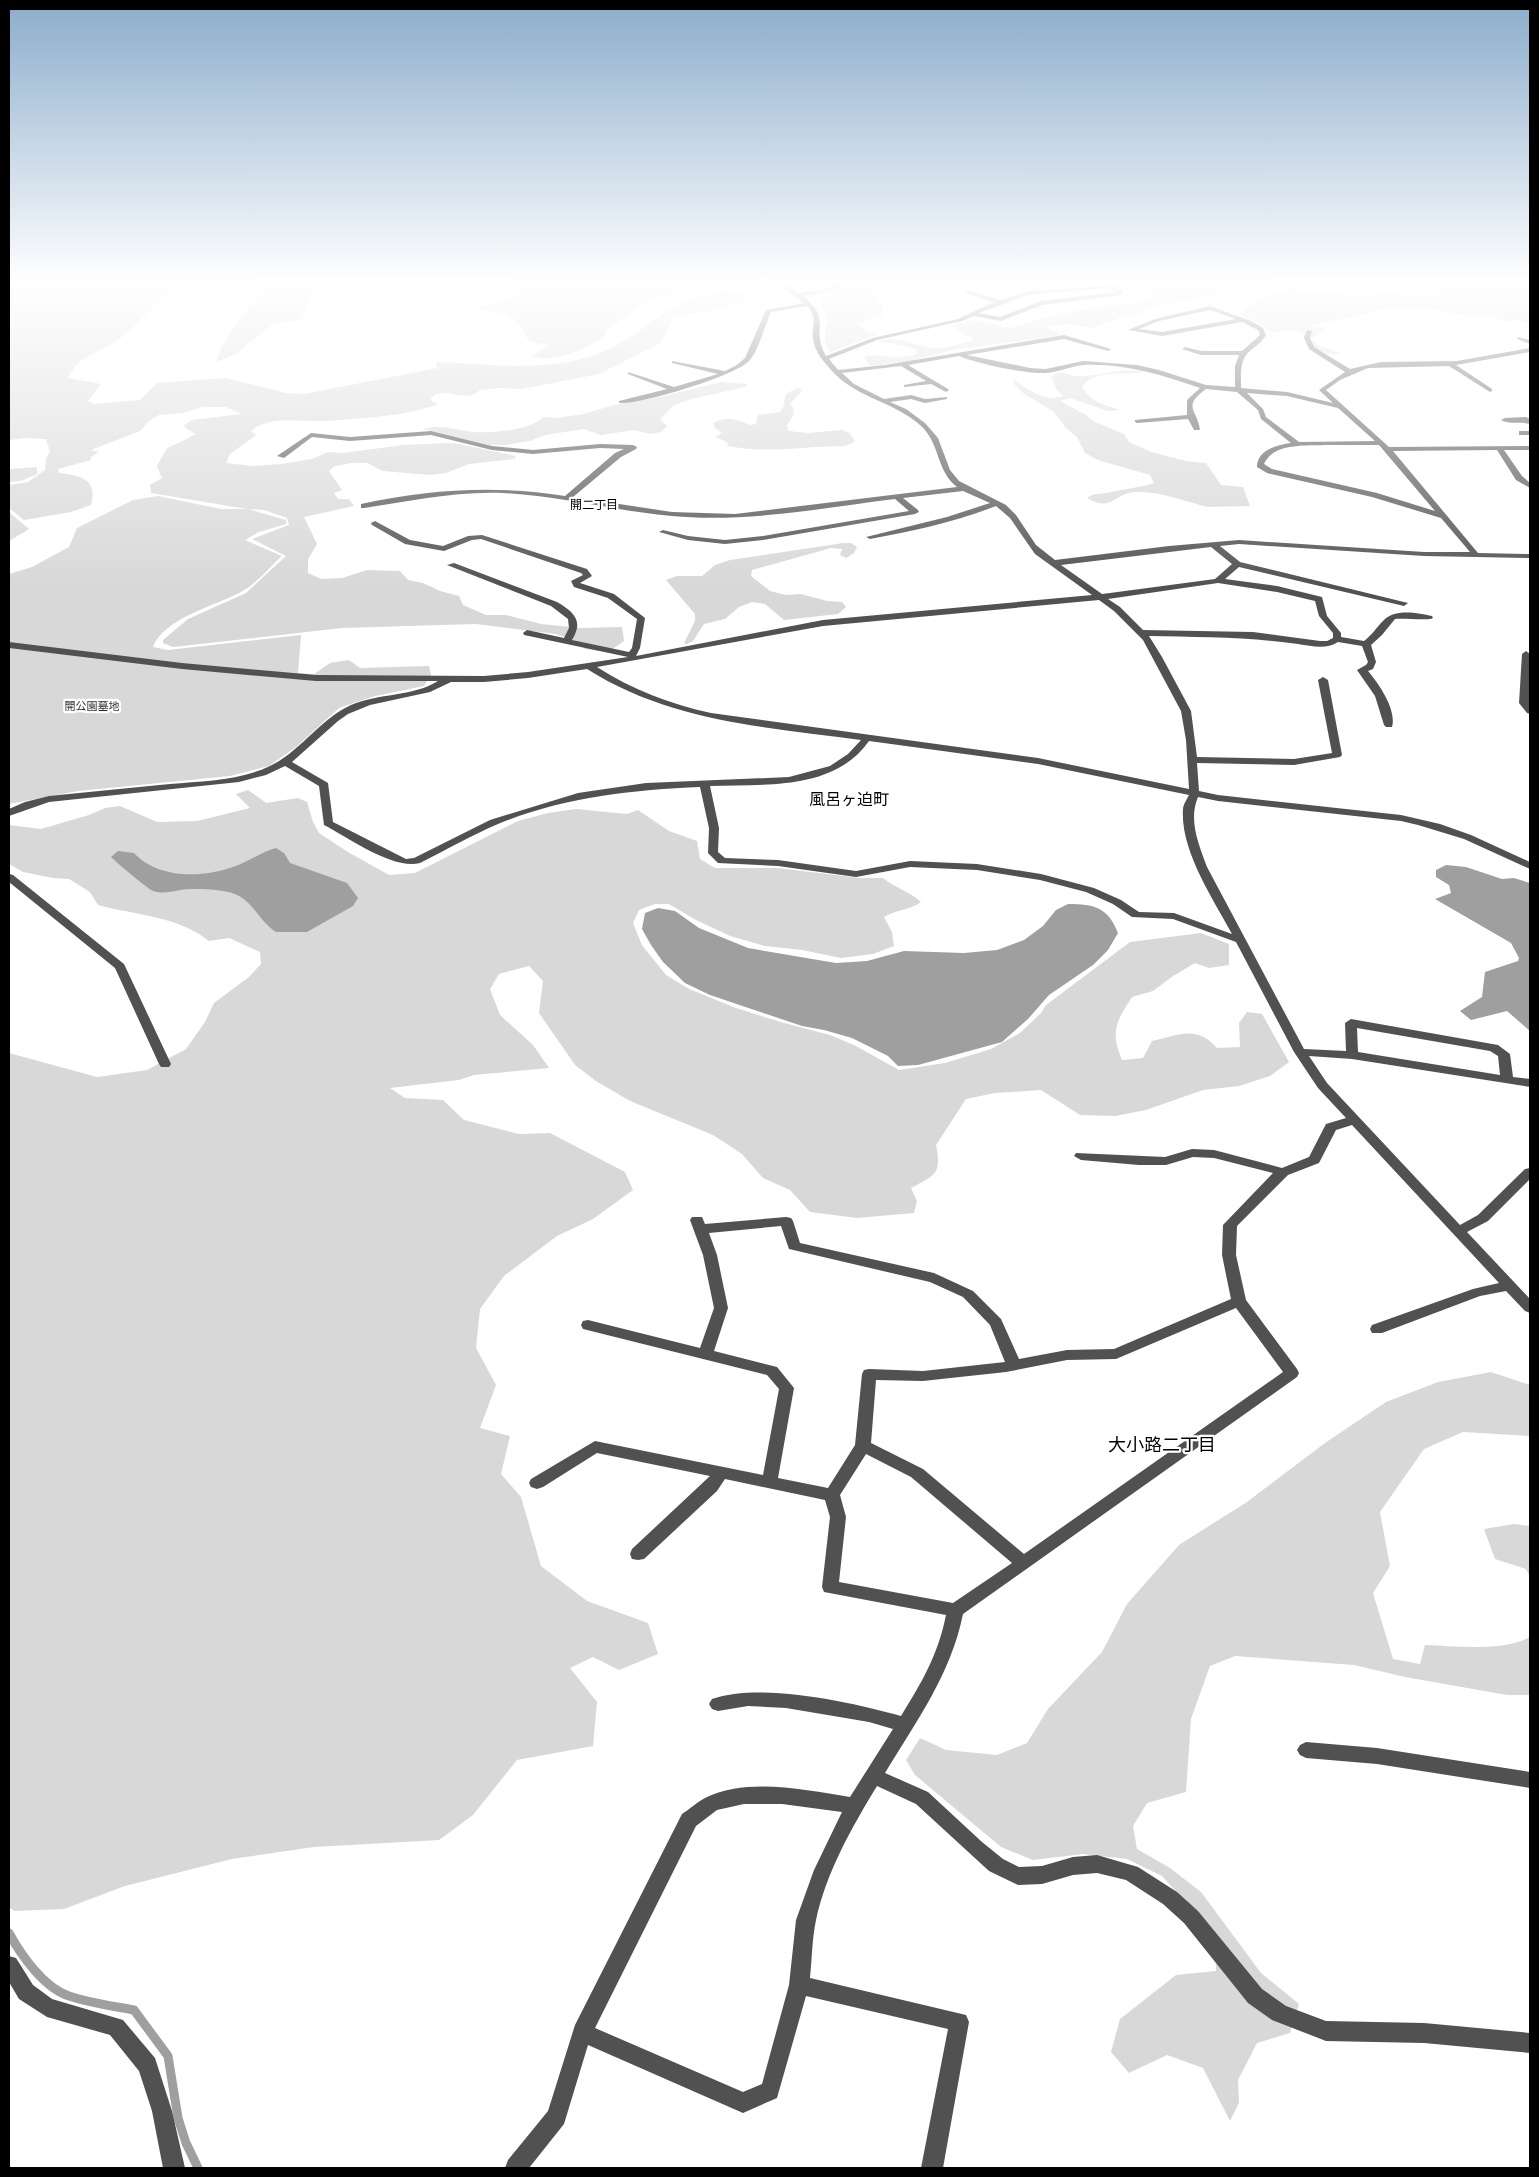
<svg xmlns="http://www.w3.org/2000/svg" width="1539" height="2177" viewBox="0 0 1539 2177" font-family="'Open Sans','Noto Sans JP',sans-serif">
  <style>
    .green { fill: #d8d8d8 }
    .water { fill: #9f9f9f }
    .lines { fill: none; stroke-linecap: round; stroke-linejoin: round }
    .stream { stroke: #9f9f9f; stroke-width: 9 }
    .minor { fill: #515151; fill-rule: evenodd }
    .labels { text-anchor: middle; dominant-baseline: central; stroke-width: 4.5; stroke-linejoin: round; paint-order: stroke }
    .far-park-label { font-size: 11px; fill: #2f2f2f; stroke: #fff }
    .far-neighbourhood-label { font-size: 12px; fill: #000; stroke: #fff }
    .quarter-label { font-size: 16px; fill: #000; stroke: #fff }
    .near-neighbourhood-label { font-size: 18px; fill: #000; stroke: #fff }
  </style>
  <rect width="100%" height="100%" fill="#fff"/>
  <g class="green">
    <path d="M9 283H183C159 296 141 323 119 339 98 355 80 353 68 378L101 384 88 401 94 404 140 400 157 383 225 378 286 393 304 394 437 368 436 362C494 364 558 375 613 347 650 328 667 303 712 293 724 290 735 288 746 293L748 299 720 309 674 317C668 325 667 335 660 343L599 374 522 389 499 388 480 390C469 401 458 393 446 393 442 393 437 394 434 395L430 400 438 404C411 416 353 419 323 421 300 422 269 415 251 431L256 435 230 454 226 463 253 466 281 464 312 459 328 452 343 453 403 445 447 443 459 444 516 456 515 459 469 464 446 473 430 475 383 471 367 463H350L333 467 329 471 342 490 334 493 338 499H349L354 506 304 517 317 544 308 559V573L321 579 342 578 367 570 400 571 408 580 423 583 440 591 459 596 463 605 486 615H506L541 624 582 628 622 627 624 641 608 652 585 649 576 641 556 634 476 624 342 628 173 647 163 643V640L188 619 246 593 286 556 252 539 289 525 287 518 264 510 248 509 286 520V524L259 532 245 540 282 556C269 568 256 584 241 592 215 606 164 618 153 647L168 650 301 635 298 673 314 674 330 663 349 660 360 668 429 666 431 675 424 686 375 696 339 708 296 747 269 766 230 776 78 791 9 804V574L32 567 69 547 77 528 133 500 158 496 221 509H247L151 493 150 485 162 478 157 466 167 448 187 439 195 434 183 426 192 420 241 414 226 407H203L182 413 159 415 149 421 140 431 91 450 99 452 91 457V460L58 469 59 473C80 475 98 479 91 505L71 512 24 520 9 508V485L28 482 45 470 46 459 50 451 46 439 25 438 9 440Z"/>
    <path d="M270 283H319L310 296 302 319 271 325 237 353 217 362C220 339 255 301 270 283Z"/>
    <path d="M537 283H721L648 300 605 331 606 335C586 350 557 362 532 357L549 345C544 344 531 343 527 338 523 333 524 327 517 322 507 314 492 311 480 308L481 306 496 304 509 299 524 287Z"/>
    <path d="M855 283H909L884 287 874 293 877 301 883 308 882 315 857 323 863 329 877 334 830 352C824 342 823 333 828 321L820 302 827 293Z"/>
    <path d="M1145 283H1249L1210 297 1150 307 1138 314 1119 318 1092 328 1070 324 1049 326 1050 330 1061 333 1055 336 957 349 910 361 870 366 864 357 875 355 895 358 916 354V349L895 344 878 342C899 332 920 350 940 348 952 347 964 343 975 340L952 326 971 320 1010 328 1036 320 1090 308 1156 300 1140 285Z"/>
    <path d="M1466 283H1530V325L1518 320 1508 322 1489 316H1468L1426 308 1409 307 1373 310 1370 313 1310 325 1315 328H1325L1324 331 1310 339 1319 346 1340 352 1335 355C1317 352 1310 346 1301 332L1292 330 1271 332 1260 323 1241 315C1251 300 1275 291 1292 289 1340 298 1388 292 1436 295V291L1433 289 1458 286Z"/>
    <path d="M1125 370 1143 371 1141 373C1123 374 1094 371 1082 386 1089 402 1105 405 1120 410L1108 411 1070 398 1060 401 1086 415 1095 422 1124 434 1129 442 1151 452 1186 461 1206 463 1221 485 1243 487 1250 506C1236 506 1221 507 1208 507 1202 506 1195 503 1189 502 1172 497 1155 491 1136 492 1113 493 1113 513 1087 498 1094 492 1098 495 1106 493 1122 489 1139 488 1154 483L1150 475 1098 460 1085 453 1077 437 1066 428 1053 411 1024 394 1014 384V380C1028 389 1045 403 1063 396L1057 390 1051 377C1060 368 1066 376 1077 376 1089 377 1111 372 1125 370Z"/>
    <path d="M721 382 748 384 745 387 691 399 674 405 660 419 667 426 661 432 650 434 634 430 601 435 584 429 545 435 530 441 505 445H489L423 429C439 424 456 430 473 432 491 433 530 431 543 417L556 418 583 414 614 405 664 396Z"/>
    <path d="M797 388 803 390 790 404C797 412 793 417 787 425L788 431 808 433 842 430 849 433 855 441 851 444 844 446C805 446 766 454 728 446L727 442 715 437 722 433 715 428 713 423C728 416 736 419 750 425L756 424 758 415 780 412 783 408 786 394Z"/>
    <polygon points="37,467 37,474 21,481 9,482 9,469"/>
    <polygon points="9,512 29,529 9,541"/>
    <polygon points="843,543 851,543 857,547 854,553 846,558 840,555 842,549 831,548 752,570 751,576 770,591 786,595 801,594 827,601 842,602 846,607 838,614 784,620 765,604 752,602 739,607 725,619 704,624 693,641 687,644 684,643 695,621 695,614 666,580 677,576 702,576 715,565 730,560"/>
    <path d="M248 790 266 803 298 798 307 802 313 822 319 833 348 852 389 875 415 873 518 821 548 813 576 809 627 814 638 810 669 831 697 841 700 859 715 868H778L860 878H883C895 888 909 891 921 902 910 910 895 910 884 917L892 932 894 946 873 954 841 958 802 950 765 946 730 936 696 920 669 904H655L639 910 633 923 642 945 666 975 689 989 736 1008 784 1023 830 1035 854 1045 899 1070 945 1063 991 1049 1020 1033 1041 1013 1046 1005 1130 942 1201 933 1229 944V965L1209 968 1195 963 1173 976 1153 991 1132 997C1116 1022 1110 1031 1122 1060L1143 1058 1152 1041C1180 1035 1196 1025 1217 1048L1240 1047 1239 1023 1247 1012 1262 1014 1289 1062 1270 1076 1239 1086 1203 1090 1146 1110 1115 1116 1080 1115 1041 1090 995 1093 966 1099 936 1145C942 1174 935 1175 911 1188L917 1201 914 1213 857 1218 810 1212 790 1190 763 1178 742 1154 713 1135 630 1101 596 1081 575 1065 539 1013 543 981 529 966 499 974 490 989 500 1015 533 1045 549 1068 474 1075 459 1080 390 1088 405 1098 443 1100 464 1120 519 1134 550 1133 625 1172 633 1190 593 1219 557 1236 504 1276 480 1309 476 1348 496 1385 480 1428 510 1436 501 1474 521 1497 541 1566 587 1601 648 1623 658 1654 619 1670 593 1657 570 1668 597 1702 593 1746 517 1760 473 1815 439 1840 314 1847 232 1859 125 1886 64 1909 14 1911 9 1907V1053L97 1077 147 1070 186 1049 205 1022 214 1003 249 977 261 964 260 952 229 938 209 941C178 916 135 915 98 905L90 892 69 879 53 878 23 872 9 864V825L41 829 89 815 105 808 120 806 157 822 197 821 250 808 236 794Z"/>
    <path d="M1491 1372 1530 1385V1436L1463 1432 1424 1449 1380 1512 1390 1566 1373 1593 1393 1659 1420 1664 1425 1645C1457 1646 1501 1652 1530 1637V1695H1507L1405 1677 1354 1665 1235 1656 1210 1666 1191 1719 1186 1792 1147 1803 1133 1826 1137 1849 1170 1868 1201 1892 1261 1973 1299 2004 1290 2033 1257 2043 1238 2080 1239 2103 1230 2121 1203 2068 1167 2055 1129 2073 1111 2052 1120 2019 1176 1975 1216 1971 1215 1935 1162 1876 1127 1859 1083 1854 1033 1860 1001 1847 915 1775 906 1760 920 1738 946 1750 997 1755 1027 1743 1048 1709 1102 1652 1127 1604 1179 1545 1247 1502 1325 1443 1386 1402 1438 1382Z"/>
    <polygon points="1514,1524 1530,1526 1530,1577 1526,1569 1495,1559 1484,1529"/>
  </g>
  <g class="water">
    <path d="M276 848 284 853 290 863 347 883 358 898 353 906 307 932H276C260 922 254 903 237 895 226 889 193 888 180 890 170 892 162 894 153 891 148 889 116 862 111 857L118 851 134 853C158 879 202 878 233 867 248 862 261 852 276 848Z"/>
    <polygon points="1446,865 1466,867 1502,879 1514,878 1530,883 1530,1031 1507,1011 1471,1020 1460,1011 1482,997 1485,972 1518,961 1519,958 1511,943 1435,899 1451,893 1449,885 1436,877 1436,870"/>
    <path d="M1068 904C1094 904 1108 907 1118 933L1108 950 1093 965 1049 995 1028 1019 1002 1042 918 1065 898 1066 888 1056 852 1038 824 1030 802 1026 710 995 685 983 663 962 651 945 642 929 645 913 658 908 675 911 699 928 748 948 836 963 867 961 904 951 964 953 997 950 1024 940 1043 926 1056 910Z"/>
  </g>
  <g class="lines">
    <path class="stream" d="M9 1933C21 1955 44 1988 69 1996 90 2003 113 2006 134 2010L168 2056 178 2118 186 2143 198 2168"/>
    <g class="minor">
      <path d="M777 283H784L799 293 823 289 840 283H849L826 292 803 296C833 320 810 328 826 356L873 338 958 319 994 302 965 293 967 290 1000 300 1027 291 1137 283 1115 287 1124 292 1122 295 1042 305 1001 321 974 316 962 321 877 340 829 359 838 370 885 365 1064 335 1111 349 1108 351 1064 339 967 355 1030 368 1046 369 1083 361 1137 365 1159 370 1206 385 1235 387V366L1239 355H1201L1182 349 1185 347 1201 351H1242L1260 335 1258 330 1242 322 1162 336 1128 330 1155 319 1210 306 1251 321 1263 328 1266 335C1262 342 1257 345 1251 350 1239 359 1241 374 1241 388L1287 392 1333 403 1319 390 1345 372 1309 349 1304 338 1307 330 1312 331 1310 338 1314 347 1350 369 1381 362 1457 361 1530 348V352L1456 365 1492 389V391L1490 392 1449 366 1368 368 1340 380 1326 390 1389 447 1530 446V450H1504L1522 476 1530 483V488L1516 480 1497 450 1393 451 1478 553 1530 554V558L1424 556 1239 544 1220 546 1240 562 1408 603 1404 606 1239 567 1225 579 1277 586 1322 597 1327 616 1341 633V637L1364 641C1372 635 1376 628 1383 621 1394 608 1418 613 1432 616L1433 618C1429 621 1404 618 1395 619L1382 635 1371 645 1376 662 1373 669 1368 671C1379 684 1397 710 1392 727H1386L1384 725 1375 696 1357 670 1366 665 1368 662 1362 646 1338 642C1326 650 1312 646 1298 644 1248 637 1199 637 1149 636L1162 657 1191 711 1197 757 1294 759 1332 753 1318 680 1323 677 1328 680 1342 755 1340 757 1294 765 1197 763 1199 791 1218 795 1401 815 1440 824 1471 835 1530 862V869L1464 839 1418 825 1401 821 1218 801 1198 797C1188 820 1199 845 1207 867L1304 1049 1346 1051 1345 1023 1351 1019 1498 1045 1510 1054 1513 1077 1530 1079V1087L1352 1059 1309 1056 1327 1083 1460 1225 1478 1215 1525 1169 1530 1168V1179L1488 1221 1467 1232 1530 1299V1313L1525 1311 1506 1291 1480 1296 1382 1333H1372L1370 1329 1372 1325 1473 1289 1499 1283 1352 1125 1336 1130 1319 1163 1288 1175 1237 1226 1236 1255 1246 1300 1297 1369 1299 1373 1297 1377 963 1614C951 1674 916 1722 885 1773L928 1792 982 1842 1003 1859 1019 1867 1042 1866 1073 1857 1097 1855 1138 1867 1177 1892 1198 1911 1262 1989 1286 2006 1326 2021 1424 2023 1530 2033V2053L1424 2043 1326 2041 1272 2020 1248 2003 1184 1923 1163 1904 1126 1880 1097 1873 1073 1875 1042 1884 1018 1885 989 1871 916 1804 877 1786C852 1827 826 1873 816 1920 812 1939 812 1959 810 1978L966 2015 969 2022 943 2168H921L948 2029 806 1996 777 2098 743 2113 588 2045 564 2124 529 2168H505L508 2160 548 2111 575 2025 682 1814C690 1809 697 1802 705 1798 748 1777 805 1790 850 1797L893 1729 869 1722 786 1708 748 1706 718 1711 712 1709 709 1704 712 1699C761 1682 851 1702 901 1716 922 1682 938 1655 946 1615L824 1592 822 1587 830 1517 825 1500 725 1479 717 1491 644 1559 638 1560 632 1559 630 1554 632 1549 710 1476 597 1453 543 1487 537 1489 531 1487 529 1483 531 1479 595 1441 763 1475 779 1389 767 1375 583 1329 581 1325 583 1321 588 1320 700 1348 714 1308 703 1255 690 1220 692 1217H702L705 1224 786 1217 791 1218 793 1221 800 1243 934 1273 973 1291 1001 1319 1019 1359 1067 1350 1114 1349 1231 1299 1222 1255 1223 1225 1273 1173 1214 1158 1193 1157 1166 1165H1139L1081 1160 1074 1156 1076 1153 1165 1157 1192 1149 1214 1150 1282 1168 1309 1157 1326 1124 1346 1118 1318 1088 1294 1052 1236 942 1173 919 1132 917 1113 904 1086 892 1040 880 977 870 910 867 856 877 778 866 718 863 708 853 709 828 700 787C631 790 563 797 498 824 472 835 446 850 420 863 393 870 349 838 324 825L319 786 285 766 266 775 239 782 49 802 9 816V809L25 802 49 796C89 792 129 788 170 784 203 781 239 781 270 766 301 751 320 719 351 705 379 693 412 697 438 681H316L182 669 9 648V642L182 663 316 675 484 676 528 672 628 657 524 635 523 633 527 630 564 638 569 628 568 619 551 606 447 565 454 563 557 602C574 612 584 621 572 640L629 652 632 648 637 619 608 598 574 587 571 581 583 575 581 573 481 539 472 540 444 551 405 544 372 525 371 523 375 521 410 540 443 546 468 536 482 535 587 569 592 576 580 583 614 594 645 618 640 648 636 656 823 620 1092 595 1035 554 1010 518 996 506C955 522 913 531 870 539L866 537 947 517 990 503 963 491 903 498 918 510 919 512 915 514 763 540 725 544 688 540 659 532 663 530 688 536 725 540 763 536 909 511 895 499C821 508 746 523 672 516 616 511 560 496 503 493 456 491 410 501 364 508H361V504C429 489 497 485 565 496L615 453 624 449 600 448 533 454 492 450 431 435 350 441 312 437 284 458 277 456 311 433 350 437 431 431 492 446 533 450 600 444 633 445 637 447 636 449 621 457 573 497 672 512 735 514 957 487C936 471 940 442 920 425 889 398 854 400 825 363 819 356 814 347 813 339 811 324 819 320 807 306L771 312C765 325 758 352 749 361 735 376 639 405 619 403V401L667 389 628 374V372L674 387 718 374 672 363V361L725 371 737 365 745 358 766 310 804 303ZM1109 288 1115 292 1041 301 1000 317 979 313 1028 295ZM1210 310 1236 319 1162 332 1139 329 1159 321ZM959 356C978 364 1026 374 1046 373 1059 372 1071 366 1084 365 1124 363 1162 375 1200 388L1187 400V415L1135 420V422L1137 423 1188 419 1194 430H1200C1198 410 1181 407 1206 389L1237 392 1258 410 1261 419 1291 443C1277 445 1257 450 1257 467L1267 473 1372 497 1441 518 1470 552H1424L1239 540 1169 546 1055 560 1036 545 1016 515 1006 505 959 481 950 470 938 438 925 423 906 409 890 402 911 399 925 403 947 399V397L925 399 911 395 884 399 854 384 842 373 901 366 926 381 904 385V387L931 384 946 392 949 390 948 389 908 365ZM1247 393 1287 396 1338 408 1375 441 1299 442 1266 417 1263 409ZM1324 445H1379L1435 511 1377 493 1272 469 1264 464C1273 443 1304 446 1324 445ZM1211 547 1232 564 1215 579 1110 593 1102 594 1061 565ZM1218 583 1277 592 1315 601 1319 616 1333 633V638L1327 641H1320L1253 632 1143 630 1120 607 1108 599ZM1099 600 1114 611 1143 640 1181 711 1186 740 1189 789 1038 758 711 713C670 704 633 690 597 667L823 626ZM587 669C671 722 765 727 861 740L848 754 830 766 789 777 646 783 578 793 490 820 414 858 406 859 333 822 328 783 292 762 338 721 348 714 370 705 430 692 451 682H484L528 678ZM869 741 1038 764 1189 795C1187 799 1183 805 1183 809 1180 850 1213 899 1232 934L1174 913 1139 912 1121 900 1094 888 1041 874 977 864 910 861 856 871 778 860 725 858 718 852 719 828 710 786C765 784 834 791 869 741ZM1357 1028 1490 1051 1498 1056 1500 1075 1358 1052ZM781 1226 789 1249 930 1282 963 1297 990 1325 1005 1362 923 1371 869 1369 864 1370 862 1374 855 1445 828 1488 778 1478 794 1388 777 1367 714 1351 728 1308 717 1255 709 1233ZM1236 1308 1283 1372 1024 1554 923 1469 871 1443 876 1380 923 1381 1006 1372 1067 1360 1116 1359ZM866 1454 911 1477 1012 1563 953 1603 839 1582 846 1517 840 1495ZM744 1804H782L842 1812 814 1870 796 1920 789 1985 762 2084 743 2092 595 2028 696 1826 717 1810Z"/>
      <polygon points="1517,337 1530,340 1530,344 1517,339"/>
      <path d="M1526 417 1530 419V424C1521 421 1509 425 1501 420L1505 418Z"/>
      <polygon points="1522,431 1530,431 1530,435 1519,435 1519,431"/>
      <polygon points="1526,651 1530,654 1530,714 1527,713 1519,703 1522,654"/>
      <polygon points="9,874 13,875 124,964 171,1064 169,1067 161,1067 159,1064 115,968 9,882"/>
      <polygon points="1306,1742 1377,1748 1530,1772 1530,1788 1377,1764 1306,1758 1300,1755 1297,1750 1300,1745"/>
      <polygon points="9,1956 16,1958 33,1985 52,1999 123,2020 155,2058 172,2111 185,2168 163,2168 152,2111 139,2071 110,2035 47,2017 19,1999 9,1982"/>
    </g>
  </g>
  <linearGradient id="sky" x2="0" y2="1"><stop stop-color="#8baccb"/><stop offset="0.48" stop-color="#fff"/><stop offset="1" stop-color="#fff" stop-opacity="0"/></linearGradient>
  <rect width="1539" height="588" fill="url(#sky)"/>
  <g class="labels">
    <g class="far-park-label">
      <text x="92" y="705">開公園墓地</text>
    </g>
    <g class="far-neighbourhood-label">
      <text x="594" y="504">開二丁目</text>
    </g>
    <g class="quarter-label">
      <text x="849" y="799">風呂ヶ迫町</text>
    </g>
    <g class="near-neighbourhood-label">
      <text x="1162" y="1444">大小路二丁目</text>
    </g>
  </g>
  <rect width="1539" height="2177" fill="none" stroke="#000000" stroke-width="20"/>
</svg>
